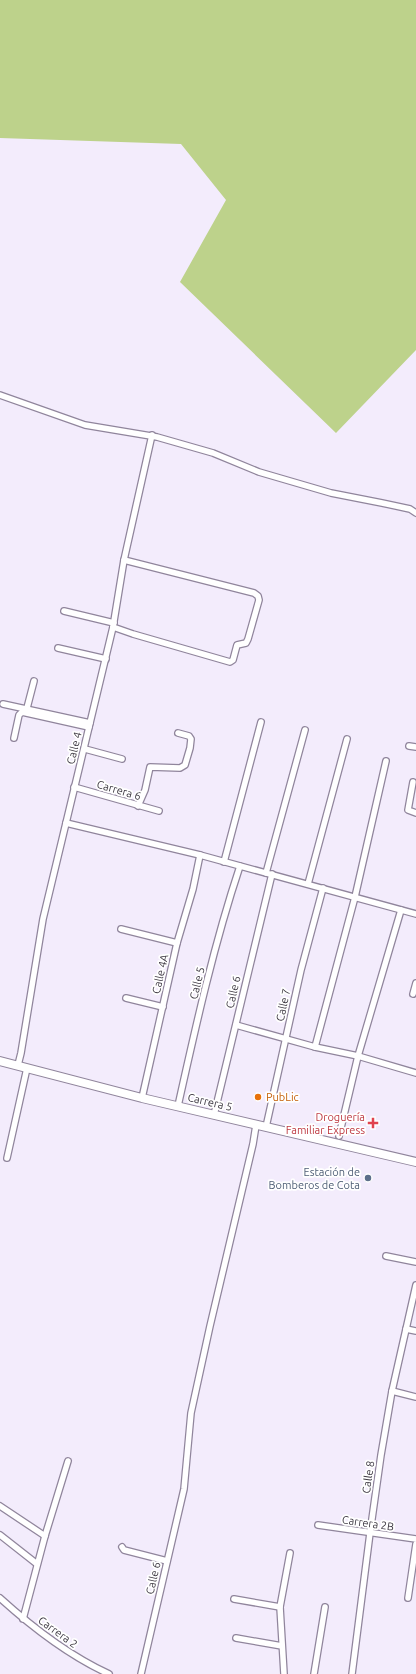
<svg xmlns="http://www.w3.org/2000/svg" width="416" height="1674" viewBox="0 0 416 1674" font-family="Ubuntu,sans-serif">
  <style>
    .green { fill: #bdd28b }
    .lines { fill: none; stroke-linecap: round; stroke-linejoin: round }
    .street-casing { stroke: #90859c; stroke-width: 8 }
    .secondary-casing { stroke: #90859c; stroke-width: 10 }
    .street { stroke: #fff; stroke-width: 5.5 }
    .secondary { stroke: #fff; stroke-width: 8 }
    .food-dot { fill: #e8710a; stroke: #fff; stroke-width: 1.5 }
    .health-dot { fill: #e0444e; stroke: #fff; stroke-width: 1.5 }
    .service-dot { fill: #5c6f8a; stroke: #fff; stroke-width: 1.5 }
    .labels { text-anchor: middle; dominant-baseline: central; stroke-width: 3.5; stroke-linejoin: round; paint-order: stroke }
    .street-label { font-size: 11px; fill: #3c3741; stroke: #fff }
    .food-label { font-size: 11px; fill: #c56008; stroke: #fff; text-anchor: start }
    .health-label { font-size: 11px; fill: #be3a42; stroke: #fff; text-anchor: end }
    .service-label { font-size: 11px; fill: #4e5e75; stroke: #fff; text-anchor: end }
  </style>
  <rect width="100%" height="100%" fill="#f3ecfc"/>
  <polygon class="green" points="0,0 416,0 416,350 336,433 180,282 226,200 181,144 0,138"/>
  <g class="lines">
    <defs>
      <g id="street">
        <polyline points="0,395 85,425 157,437 213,453 259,472 331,493 382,503 410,509 416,513"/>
        <polyline points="64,611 114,623"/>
        <polyline points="113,627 133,634 230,662 233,660 237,645 246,643 248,639 259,600 258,596 254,593 124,560"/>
        <polyline points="58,648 106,659"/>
        <polyline points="3,704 90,723"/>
        <polyline points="27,708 34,681"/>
        <polyline points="14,738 19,715 22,712 89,727"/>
        <polyline points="409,746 416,747"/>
        <polyline points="85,749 122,759"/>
        <polyline points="413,782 408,810 416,813"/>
        <polyline points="74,787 159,811"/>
        <polyline points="138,806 145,790 150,767 180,768 185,765 190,748 191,739 189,736 178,733"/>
        <polyline points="66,823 200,855 416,914"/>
        <polyline points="224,862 261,722"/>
        <polyline points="266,873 305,730"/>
        <polyline points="308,884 347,739"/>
        <polyline points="121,929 177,943"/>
        <polyline points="413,994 416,983"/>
        <polyline points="126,998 163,1007"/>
        <polyline points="236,1025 315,1047 358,1056 416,1073"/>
        <polyline points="315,1047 355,897 386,761"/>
        <polyline points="18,1065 21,1053 43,919 113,627 124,560 152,435"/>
        <polyline points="142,1098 177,943 193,889 200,855"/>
        <path d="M178 1106C196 1025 214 944 240 866"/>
        <polyline points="214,1115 272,874"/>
        <polyline points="266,1127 301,970 323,888"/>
        <polyline points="339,1136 358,1056 401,910"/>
        <polyline points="7,1158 27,1068"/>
        <polyline points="386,1256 416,1262"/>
        <polyline points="406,1329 416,1331"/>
        <polyline points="392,1391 416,1397"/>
        <polyline points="0,1506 45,1536"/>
        <polyline points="318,1525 416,1539"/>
        <polyline points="0,1535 37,1564"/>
        <polyline points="122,1547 124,1550 167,1561"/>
        <path d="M0 1598C33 1628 68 1655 109 1674"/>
        <polyline points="408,1598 416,1544"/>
        <polyline points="234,1599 280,1607"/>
        <polyline points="23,1619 45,1536 68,1461"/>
        <polyline points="236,1638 282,1646"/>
        <polyline points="141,1674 184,1489 191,1413 210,1326 253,1144 256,1125"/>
        <polyline points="284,1674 280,1607 290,1553"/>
        <polyline points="314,1674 325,1607"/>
        <polyline points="352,1674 370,1533 381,1455 392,1391 416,1285"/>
      </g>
      <polyline id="secondary" points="0,1061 142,1098 416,1162"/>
    </defs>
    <use href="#street" class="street-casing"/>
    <use href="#secondary" class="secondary-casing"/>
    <use href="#street" class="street"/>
    <use href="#secondary" class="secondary"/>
  </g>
  <circle class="food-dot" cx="258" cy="1097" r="4"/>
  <path class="health-dot" d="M371 1117h4v4h4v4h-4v4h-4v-4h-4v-4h4z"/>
  <circle class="service-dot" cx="368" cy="1178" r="4"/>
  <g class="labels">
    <g class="street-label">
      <text transform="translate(74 748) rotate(-76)">Calle 4</text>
      <text transform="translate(119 790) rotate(16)">Carrera 6</text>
      <text transform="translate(160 974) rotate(-77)">Calle 4A</text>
      <text transform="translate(197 983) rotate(-76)">Calle 5</text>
      <text transform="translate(233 992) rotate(-77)">Calle 6</text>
      <text transform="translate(283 1005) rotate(-78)">Calle 7</text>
      <text transform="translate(210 1102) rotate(13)">Carrera 5</text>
      <text transform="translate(368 1477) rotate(-82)">Calle 8</text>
      <text transform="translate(368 1523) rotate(8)">Carrera 2B</text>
      <text transform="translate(153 1578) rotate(-77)">Calle 6</text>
      <text transform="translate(58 1632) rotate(36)">Carrera 2</text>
    </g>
    <g class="food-label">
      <text x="266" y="1097">PubLic</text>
    </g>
    <g class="health-label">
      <text x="365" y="1117">Droguería<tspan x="365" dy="13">Familiar Express</tspan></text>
    </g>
    <g class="service-label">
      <text x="360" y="1172">Estación de<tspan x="360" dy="13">Bomberos de Cota</tspan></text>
    </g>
  </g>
</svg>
